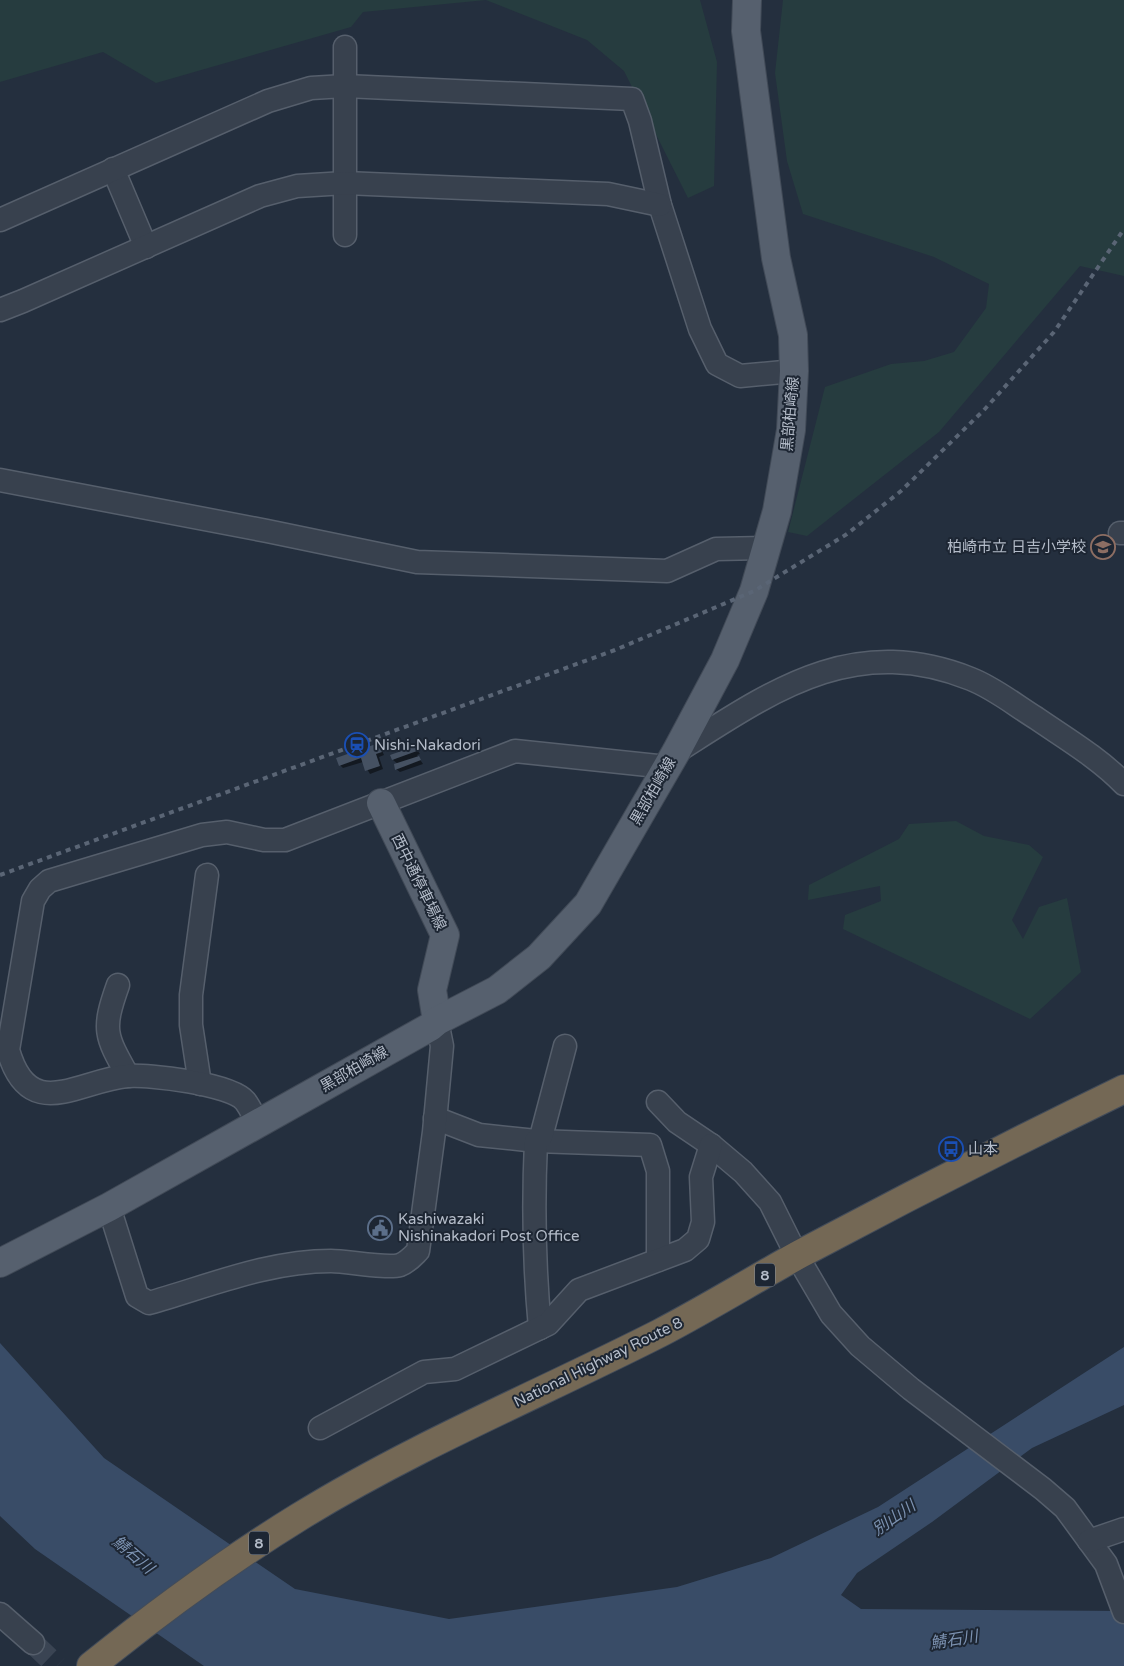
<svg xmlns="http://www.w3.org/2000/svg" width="1124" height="1666" viewBox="0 0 1124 1666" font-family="'Varela Round','Noto Sans JP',sans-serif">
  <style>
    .green { fill: #263c3f }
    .water { fill: #394c67 }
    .shadow { fill: #0007 }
    .building { fill: #455162 }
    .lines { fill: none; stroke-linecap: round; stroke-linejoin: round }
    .minor-tunnel { stroke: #3a4453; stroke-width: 22; stroke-dasharray: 22 11; stroke-linecap: butt }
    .minor-casing { stroke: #565f6c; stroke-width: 25 }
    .major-casing { stroke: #414a57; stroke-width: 30 }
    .highway-casing { stroke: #434c59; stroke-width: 30 }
    .minor { stroke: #38414e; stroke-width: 22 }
    .major { stroke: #56606e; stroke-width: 28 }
    .highway { stroke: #746855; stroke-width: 28 }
    .rail { stroke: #5a6575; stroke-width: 4; stroke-dasharray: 5 5; stroke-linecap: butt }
    .labels { text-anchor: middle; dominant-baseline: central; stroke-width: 4; stroke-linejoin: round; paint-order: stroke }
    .shield { fill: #1d2633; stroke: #878f9c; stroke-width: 1 }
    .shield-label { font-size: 14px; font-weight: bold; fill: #b4bcc9 }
    .street-label { font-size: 15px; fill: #b4bcc9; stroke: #1d2633 }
    .poi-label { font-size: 15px; fill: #b4bcc9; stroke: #1d2633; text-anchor: start }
    .water-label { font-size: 16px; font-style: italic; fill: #7c92b1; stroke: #1d2633 }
  </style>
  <rect width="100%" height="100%" fill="#242f3e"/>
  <g class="green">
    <polygon points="0,0 700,0 717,62 714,186 688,198 624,71 587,40 486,0 363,12 351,27 156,83 103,52 0,82"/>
    <polygon points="783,0 1124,0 1124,276 1080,266 939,432 807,536 788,532 825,387 891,364 924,361 954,352 986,308 989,284 934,257 803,214 787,161 775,73"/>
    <polygon points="956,821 984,836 1029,845 1043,857 1012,920 1023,939 1039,907 1067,898 1081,972 1030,1019 843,929 845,915 881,901 880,886 808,900 809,885 899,839 909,824"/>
  </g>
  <polygon class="water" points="0,1343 104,1458 295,1589 449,1619 677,1587 771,1558 878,1507 1124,1347 1124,1405 1032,1448 932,1522 857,1573 841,1595 861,1609 1124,1611 1124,1666 204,1666 35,1549 0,1516"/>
  <g class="shadow">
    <polygon points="379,744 384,755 379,757 383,769 370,774 363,762 343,768 340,765"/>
    <polygon points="415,747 420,754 417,755 423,764 400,772 396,769 398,764 393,760"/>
  </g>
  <g class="building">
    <polygon points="379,743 382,752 376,754 380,766 365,771 361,758 339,766 336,758"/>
    <polygon points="416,746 417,751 392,760 390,755"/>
    <polygon points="419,756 421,760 395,770 394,764"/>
  </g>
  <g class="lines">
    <polyline class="minor-tunnel" points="33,1643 57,1666"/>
    <defs>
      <g id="minor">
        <polyline points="113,169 146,247"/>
        <polyline points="0,220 268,101 311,88 345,86 632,99 640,121 660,205 700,329 717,364 740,376 794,371"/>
        <polyline points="345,235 345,47"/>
        <polyline points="0,310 23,301 260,196 297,186 345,183 608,194 660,205"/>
        <polyline points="0,480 267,531 417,562 667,571 716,549 765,548"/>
        <polyline points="1120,533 1124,533"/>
        <path d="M676 752C772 691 853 632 971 679 994 688 1015 705 1036 718 1065 738 1099 758 1124 784"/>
        <path d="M118 985C102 1030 105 1035 128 1076"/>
        <polyline points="200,1084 191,1025 191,995 207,875"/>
        <polyline points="658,1102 677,1122 711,1145 743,1172 770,1202 797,1256 831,1314 860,1346 911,1389 1043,1489 1065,1508 1106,1564 1124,1612"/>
        <polyline points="435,1118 479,1135 536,1141 650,1145 658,1171 658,1260"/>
        <path d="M258 1124C254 1117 250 1107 245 1101 231 1084 149 1074 127 1076 77 1081 29 1124 8 1050L33 901 40 889 49 881 202 835 227 832 264 840H285L515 751 667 767"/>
        <path d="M109 1207 137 1296 149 1303C209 1286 268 1261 331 1261 347 1261 387 1269 400 1265 408 1262 413 1256 418 1251L434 1132 442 1046 437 1021"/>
        <path d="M540 1328C534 1265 533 1204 536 1141L541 1137 565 1046"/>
        <polyline points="320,1428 424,1372 455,1369 548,1324 579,1290 685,1250 698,1239 703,1222 701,1177 711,1145"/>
        <polyline points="1089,1541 1124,1529"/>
        <polyline points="0,1614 33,1643"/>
      </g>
      <g id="major">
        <polyline points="381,803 445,935 432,990 437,1021"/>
        <polyline points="0,1263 109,1207 430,1027 437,1021 497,990 539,957 588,904 676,752 725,660 754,591 777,511 791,430 794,371 793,335 776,258 746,31 747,0"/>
      </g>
      <path id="highway" d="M91 1666C158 1612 226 1562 299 1517 414 1446 540 1394 660 1333 708 1308 753 1280 800 1254 907 1197 1015 1142 1124 1089"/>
    </defs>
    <use href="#minor" class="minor-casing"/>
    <use href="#major" class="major-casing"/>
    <use href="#highway" class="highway-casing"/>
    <use href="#minor" class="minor"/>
    <use href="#major" class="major"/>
    <use href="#highway" class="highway"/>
    <polyline class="rail" points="0,875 615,650 754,591 847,534 901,491 984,410 1054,332 1124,229"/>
  </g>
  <defs>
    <symbol id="school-ring" viewBox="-11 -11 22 22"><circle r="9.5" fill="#1d2633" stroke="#8d6e63" stroke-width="1.5"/><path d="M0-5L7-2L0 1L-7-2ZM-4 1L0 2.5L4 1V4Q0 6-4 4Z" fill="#8d6e63"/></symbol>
    <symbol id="station-ring" viewBox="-11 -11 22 22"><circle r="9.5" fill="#1d2633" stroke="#1a4fb4" stroke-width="1.5"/><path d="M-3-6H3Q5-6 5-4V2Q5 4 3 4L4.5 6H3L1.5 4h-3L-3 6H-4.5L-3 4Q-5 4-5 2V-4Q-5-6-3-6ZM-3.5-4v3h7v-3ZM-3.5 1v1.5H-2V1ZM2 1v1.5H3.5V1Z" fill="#1a4fb4"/></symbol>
    <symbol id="bus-ring" viewBox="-11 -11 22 22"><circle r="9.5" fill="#1d2633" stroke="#1a4fb4" stroke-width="1.5"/><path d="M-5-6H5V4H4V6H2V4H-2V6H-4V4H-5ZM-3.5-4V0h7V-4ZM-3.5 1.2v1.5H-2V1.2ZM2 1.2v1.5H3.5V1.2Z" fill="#1a4fb4"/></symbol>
    <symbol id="civic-ring" viewBox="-11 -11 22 22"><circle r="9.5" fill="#1d2633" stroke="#5c6f8a" stroke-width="1.5"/><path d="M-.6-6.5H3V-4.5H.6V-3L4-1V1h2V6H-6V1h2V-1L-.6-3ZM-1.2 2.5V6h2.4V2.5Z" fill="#5c6f8a"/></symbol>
  </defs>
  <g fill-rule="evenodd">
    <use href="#school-ring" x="1089" y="533" width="28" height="28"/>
    <use href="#station-ring" x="343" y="731" width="28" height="28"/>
    <use href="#bus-ring" x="937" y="1135" width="28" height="28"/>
    <use href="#civic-ring" x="366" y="1214" width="28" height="28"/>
  </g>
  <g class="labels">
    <g class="shield">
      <rect x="755" y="1263.5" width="20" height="23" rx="4"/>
      <rect x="249" y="1531.5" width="20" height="23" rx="4"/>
    </g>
    <g class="shield-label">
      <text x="765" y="1275">8</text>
      <text x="259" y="1543">8</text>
    </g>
    <g class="street-label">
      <text transform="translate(790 414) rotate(-85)">黒部柏崎線</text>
      <text transform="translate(653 791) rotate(-60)">黒部柏崎線</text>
      <text transform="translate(419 882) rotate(64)">西中通停車場線</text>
      <text transform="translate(354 1069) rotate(-30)">黒部柏崎線</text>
      <text transform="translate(598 1362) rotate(-26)">National Highway Route 8</text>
    </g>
    <g class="poi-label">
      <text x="1086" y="547" text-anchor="end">柏崎市立 日吉小学校</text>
      <text x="374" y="745">Nishi-Nakadori</text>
      <text x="968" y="1149">山本</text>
      <text x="398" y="1219">Kashiwazaki<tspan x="398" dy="17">Nishinakadori Post Office</tspan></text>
    </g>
    <g class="water-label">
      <text transform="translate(894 1518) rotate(-35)">別山川</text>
      <text transform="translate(133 1555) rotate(41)">鯖石川</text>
      <text transform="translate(954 1640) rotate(-9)">鯖石川</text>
    </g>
  </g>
</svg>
